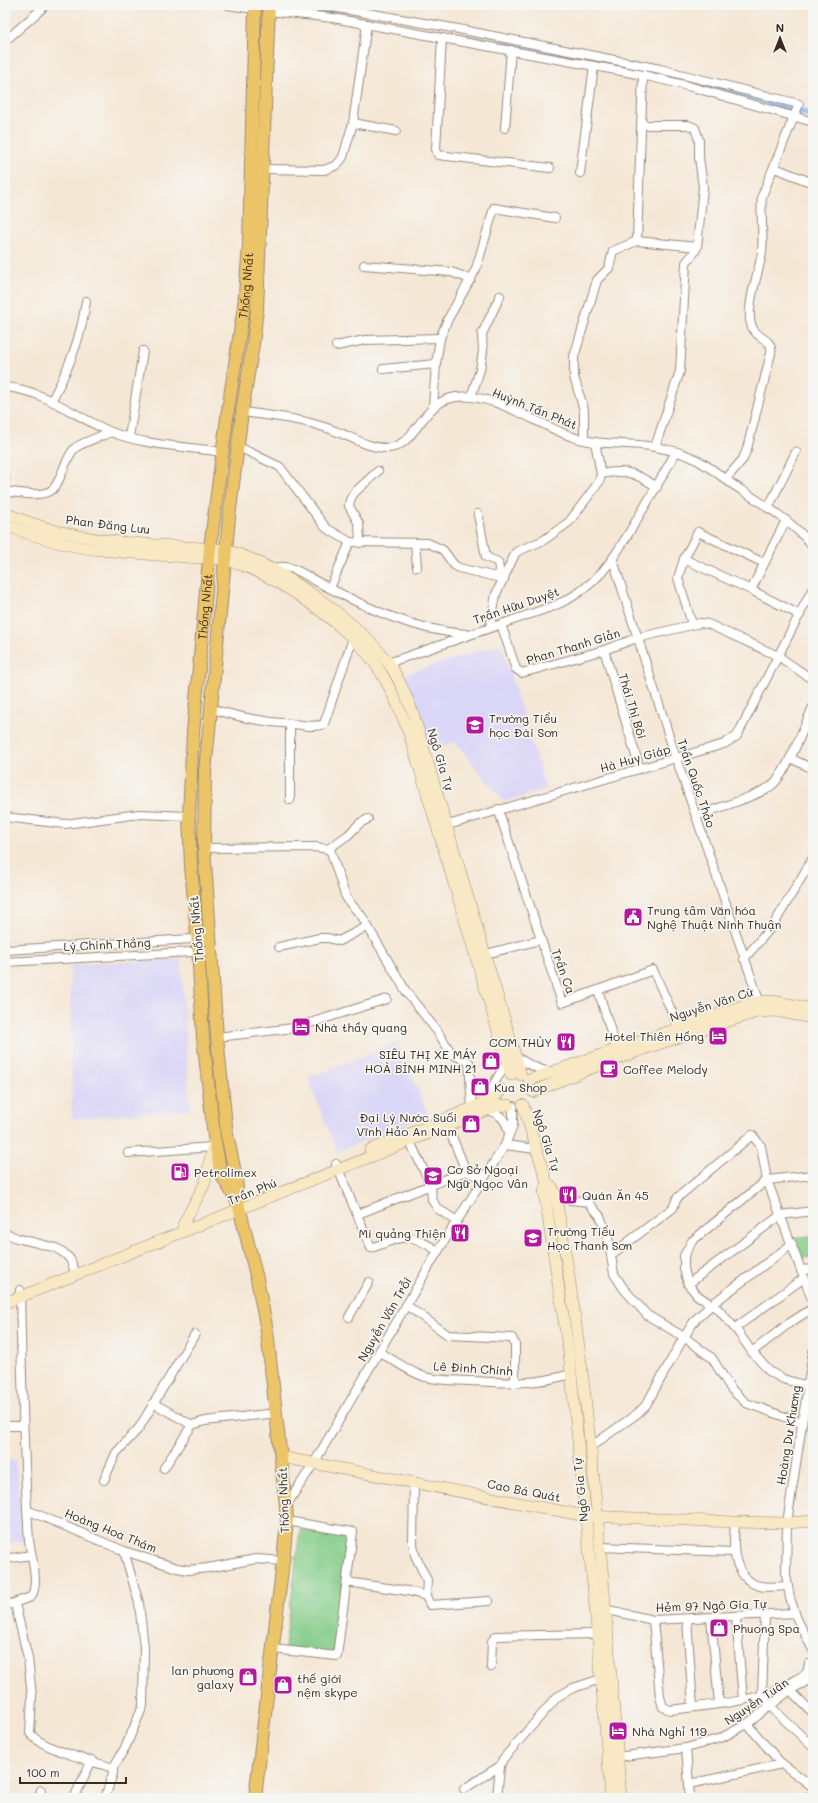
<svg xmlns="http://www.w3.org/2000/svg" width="818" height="1803" viewBox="0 0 818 1803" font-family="Mali,sans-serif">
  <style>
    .built { fill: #dad6f7 }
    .green { fill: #83cc88; stroke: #5f7b53 }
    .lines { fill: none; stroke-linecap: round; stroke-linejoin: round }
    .canal { stroke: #80b8f0; stroke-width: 7 }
    .street-casing { stroke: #98887a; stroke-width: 10 }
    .secondary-casing { stroke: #98887a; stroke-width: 12 }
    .primary-casing { stroke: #98887a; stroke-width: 14 }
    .street { stroke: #fff; stroke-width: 8 }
    .secondary { stroke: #f8e8c3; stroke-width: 11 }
    .primary { stroke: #edc569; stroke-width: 12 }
    .labels { text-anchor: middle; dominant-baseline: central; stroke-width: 3.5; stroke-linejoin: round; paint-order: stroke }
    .street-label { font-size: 12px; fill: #3b2a1e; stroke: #f6f6f2 }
    .poi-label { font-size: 12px; fill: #3b2a1e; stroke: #f6f6f2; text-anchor: start }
  </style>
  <rect width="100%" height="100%" fill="#f6f6f2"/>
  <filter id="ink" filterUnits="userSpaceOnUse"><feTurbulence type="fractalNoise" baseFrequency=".025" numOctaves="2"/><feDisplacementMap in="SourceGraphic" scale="8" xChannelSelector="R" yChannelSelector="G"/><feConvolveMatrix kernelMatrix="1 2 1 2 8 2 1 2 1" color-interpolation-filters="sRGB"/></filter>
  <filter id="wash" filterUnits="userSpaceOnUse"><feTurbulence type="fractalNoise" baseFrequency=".012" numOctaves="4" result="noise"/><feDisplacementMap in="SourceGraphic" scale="16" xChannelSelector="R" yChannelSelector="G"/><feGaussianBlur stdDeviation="0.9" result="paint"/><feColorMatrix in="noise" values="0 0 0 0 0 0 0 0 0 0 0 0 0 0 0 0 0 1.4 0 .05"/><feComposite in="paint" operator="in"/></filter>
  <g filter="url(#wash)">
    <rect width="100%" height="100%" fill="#f5e7d5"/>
    <g class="built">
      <polygon points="501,644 546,789 504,802 455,742 431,749 418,708 403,675"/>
      <polygon points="181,959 190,1109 72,1119 70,965"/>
      <polygon points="398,1042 428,1114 337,1152 308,1078"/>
      <polygon points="5,1460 15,1460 25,1541 5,1543"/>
    </g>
    <g class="green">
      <polygon points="813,1236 813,1257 803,1258 796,1237"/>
      <polygon points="300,1530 348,1538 334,1654 285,1648"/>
    </g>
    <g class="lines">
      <g class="canal">
        <polyline points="286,5 343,16"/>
        <polyline points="455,36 644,70 813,115"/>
      </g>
    </g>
  </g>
  <g filter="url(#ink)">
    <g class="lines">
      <defs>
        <g id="street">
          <polyline points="228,5 255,9"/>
          <path d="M321 5 458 29 660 69 799 104 762 196C760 215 764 233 762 252 759 273 748 299 750 319 752 341 774 336 771 353L747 449 743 459 726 479"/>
          <polyline points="269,11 333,18 643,75 692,87 813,122"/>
          <polyline points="442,38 436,149 438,155 550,168"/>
          <polyline points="5,41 46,5"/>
          <polyline points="353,123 396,131"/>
          <path d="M641 125H688L695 128 699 140V157L703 187 697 247C694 256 688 258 686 263L680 371 655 447"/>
          <polyline points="505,128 511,50"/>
          <polyline points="775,168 813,183"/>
          <polyline points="264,169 324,170 337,165 343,157 353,123 367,24"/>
          <polyline points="580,173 594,66"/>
          <polyline points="637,241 697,247"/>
          <polyline points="364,265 451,272 471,279"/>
          <polyline points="336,346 365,340 440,338"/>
          <polyline points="383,369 436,364"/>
          <path d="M5 387C45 390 75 417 111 432 146 446 185 446 222 452"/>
          <polyline points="471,397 480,370 483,351 482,334 500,296"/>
          <path d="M52 400C69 367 81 339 86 301"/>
          <polyline points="433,407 436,364 440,338 448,319 476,269 494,208 555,218"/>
          <path d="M242 412C266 415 290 417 314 424 321 426 328 428 335 431 352 437 368 448 387 448 417 447 420 402 456 397 493 392 538 425 573 437 599 446 628 442 655 447 665 449 677 451 686 455 703 461 718 474 732 484 760 502 791 520 813 546"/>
          <polyline points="129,437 143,351"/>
          <polyline points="584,440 584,410 574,377 574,357 597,280 609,268 613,251 637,241 643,75"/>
          <polyline points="237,446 280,467 326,528 350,542 428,543 443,550 454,565 459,568 504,579"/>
          <path d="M601 474C626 469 636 473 657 487"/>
          <polyline points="5,478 5,480"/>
          <path d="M5 491C17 493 44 498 53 489 58 484 60 477 63 470 66 463 69 454 75 448 81 443 102 436 111 432"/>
          <polyline points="768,508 796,452"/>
          <polyline points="478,514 486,557 498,562 500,578"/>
          <polyline points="360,543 359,524 349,506 350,500 354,493 378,471"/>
          <polyline points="415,543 417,567"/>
          <polyline points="684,559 751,590 800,615"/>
          <polyline points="613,560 676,758 761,1006"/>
          <path d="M272 569C286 562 302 573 314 580 363 606 410 630 466 634"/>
          <polyline points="330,588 350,542"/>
          <polyline points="751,590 786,520"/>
          <polyline points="501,624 516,669 522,673 604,650 637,638 700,623 708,624 778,656 813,680"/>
          <polyline points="692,624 678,578 684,559 698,532 764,563"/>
          <polyline points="490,627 496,594 516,552 544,540 569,522 599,482 601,474 595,442"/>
          <polyline points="604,650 640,769"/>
          <path d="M388 663 554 606C597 588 614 559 636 521 650 498 663 475 676 452"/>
          <path d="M210 708C239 718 263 722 293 724 303 725 314 728 324 724L353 638"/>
          <polyline points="290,724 290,800"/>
          <polyline points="790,758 813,769"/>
          <polyline points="498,809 562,1003 653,970 681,1032"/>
          <path d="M696 816C716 808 754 798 771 786 787 774 804 726 813 707"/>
          <polyline points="5,817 65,824 139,814 189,816"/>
          <polyline points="448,825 724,744 737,736 813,588"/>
          <polyline points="204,848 316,847 328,849 331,852 345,895 349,902 361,915 407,993 437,1031 452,1054 469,1062 472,1108"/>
          <polyline points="328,849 348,835 360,823 368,819"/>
          <polyline points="279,947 320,938 328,938 339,941 368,926"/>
          <polyline points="5,950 210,938"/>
          <polyline points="486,954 540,940"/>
          <polyline points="744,959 774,924 813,858"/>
          <polyline points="5,962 211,951"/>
          <polyline points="598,990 618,1054"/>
          <polyline points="217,1037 294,1028 387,999"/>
          <path d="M515 1055C524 1063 539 1070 551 1072"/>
          <polyline points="483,1103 507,1061"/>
          <path d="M488 1110C501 1114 507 1121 509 1134"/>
          <polyline points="446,1122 466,1171"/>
          <polyline points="410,1142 431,1185 432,1200 438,1209 457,1221"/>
          <polyline points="505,1145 536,1149"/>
          <polyline points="128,1153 213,1147"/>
          <path d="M336 1164 371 1248C406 1236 406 1231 438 1251"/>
          <polyline points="556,1198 588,1202 600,1216 608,1237 614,1274 624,1289 647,1315 684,1337 712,1358 731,1389 746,1403 802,1423"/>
          <polyline points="358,1214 466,1171 483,1179"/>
          <polyline points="5,1233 17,1238 56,1248 64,1253 70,1259 74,1269"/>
          <polyline points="611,1255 673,1208 677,1198 752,1135 761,1146 767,1180 813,1302"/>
          <polyline points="801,1270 813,1269"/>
          <polyline points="688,1284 781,1215 813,1211"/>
          <polyline points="406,1305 448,1335 512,1338 515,1344 515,1383"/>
          <polyline points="349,1317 369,1282"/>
          <polyline points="735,1328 804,1278"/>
          <path d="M379 1352C394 1360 409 1372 425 1377 440 1381 456 1380 471 1381 509 1383 534 1385 571 1374"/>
          <polyline points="752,1352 788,1324 813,1308"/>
          <polyline points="813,1352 787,1523 786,1575 790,1598 797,1619 813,1650"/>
          <polyline points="808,1386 783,1379 769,1371 752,1352 738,1332 719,1310 697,1295 688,1284 684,1269 684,1256 692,1241 767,1180 813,1175"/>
          <polyline points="153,1403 192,1425"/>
          <polyline points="5,1426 23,1426"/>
          <polyline points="589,1448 638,1413 646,1405 684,1337 695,1320 711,1305 792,1244"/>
          <polyline points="164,1468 192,1425 205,1421 277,1413"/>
          <polyline points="104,1480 116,1453 139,1428 195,1334"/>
          <polyline points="414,1482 413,1544 415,1555 427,1580 426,1596 430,1605 489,1601"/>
          <polyline points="286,1506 314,1463 438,1251 505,1145 513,1125 513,1106"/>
          <polyline points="27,1510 124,1551 177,1568 188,1570 208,1568 256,1559 283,1561"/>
          <path d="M735 1522C734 1542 731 1559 744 1576 749 1581 753 1585 760 1586 769 1588 779 1586 788 1586"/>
          <polyline points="599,1547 734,1552"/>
          <polyline points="5,1559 31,1555"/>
          <polyline points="347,1582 408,1591 426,1596"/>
          <path d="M15 1604 28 1658 32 1697 30 1733C39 1748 95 1762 113 1768"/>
          <path d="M5 1606 31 1597C40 1582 31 1557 29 1540 23 1457 22 1373 20 1290"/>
          <polyline points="604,1609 653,1620 795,1613"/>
          <polyline points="736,1617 743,1699"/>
          <polyline points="711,1618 719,1703"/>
          <polyline points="687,1619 693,1707"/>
          <path d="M653 1620 660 1697 663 1707 670 1710C708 1705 751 1703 786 1686 793 1682 800 1677 807 1673L809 1664"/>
          <polyline points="273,1649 337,1656 353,1532 287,1521"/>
          <polyline points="491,1667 492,1641 496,1636 597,1634"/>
          <polyline points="790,1690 813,1713"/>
          <polyline points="762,1695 765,1615"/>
          <polyline points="762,1695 770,1706 813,1747"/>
          <polyline points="747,1724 780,1762 813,1787"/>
          <polyline points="686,1748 690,1798"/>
          <polyline points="617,1757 686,1748 721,1738 747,1724 790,1690 813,1678"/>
          <polyline points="689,1784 782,1764"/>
          <polyline points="464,1789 500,1766"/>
          <polyline points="39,1798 41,1790"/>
          <polyline points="74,1798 92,1760"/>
          <polyline points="105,1798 113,1773 113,1768 126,1746 143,1706 144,1647 139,1603 124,1551"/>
          <polyline points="497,1798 500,1766 503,1759 557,1697 573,1688 601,1679"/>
          <polyline points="804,1798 813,1796"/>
        </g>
        <g id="secondary">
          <path d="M5 513C25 521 45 529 66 533 117 545 173 545 226 550 277 564 358 621 389 664 400 679 406 696 413 713L521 1075"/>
          <path d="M5 525C36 537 67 547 101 550 129 553 157 555 186 557 198 558 212 557 225 560 271 570 353 628 378 668 392 689 401 713 410 736L511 1075"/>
          <polyline points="529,1080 754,1002 773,1001 813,1009"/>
          <path d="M533 1092C606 1060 681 1036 757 1012L775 1011 813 1018"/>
          <path d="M523 1105 547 1183 553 1188 556 1198C592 1395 604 1598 621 1798"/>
          <polyline points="370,1150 472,1108 494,1098 501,1090"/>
          <polyline points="547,1183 544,1191 569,1354 595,1606 611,1798"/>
          <polyline points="183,1225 205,1183 214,1141"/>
          <polyline points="5,1303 497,1106 509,1105"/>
          <polyline points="281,1457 586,1516 735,1522 787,1523 813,1521"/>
        </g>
        <g id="primary">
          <path id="s1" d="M237 1201 221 1174 214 1136 203 1037 198 946 191 866 189 816 193 733 210 548 228 410 244 306 249 246 255 5"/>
          <polyline points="255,1798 283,1561 287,1521 286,1506 267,1331 257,1279 238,1203 236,1177 227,1135 217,1037 204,848 205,772 229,517 242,412 253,344 257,309 269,5"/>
        </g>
      </defs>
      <use href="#street" class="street-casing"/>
      <use href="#secondary" class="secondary-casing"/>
      <use href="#primary" class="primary-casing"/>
      <use href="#street" class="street"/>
      <use href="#secondary" class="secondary"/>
      <use href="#primary" class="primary"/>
    </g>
  </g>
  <defs>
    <symbol id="school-square" viewBox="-11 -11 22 22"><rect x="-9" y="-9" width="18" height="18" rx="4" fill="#b5179e" stroke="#f6f6f2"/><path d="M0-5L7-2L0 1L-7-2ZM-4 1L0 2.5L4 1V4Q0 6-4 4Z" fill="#fff"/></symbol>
    <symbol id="civic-square" viewBox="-11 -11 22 22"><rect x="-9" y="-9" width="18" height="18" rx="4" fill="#b5179e" stroke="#f6f6f2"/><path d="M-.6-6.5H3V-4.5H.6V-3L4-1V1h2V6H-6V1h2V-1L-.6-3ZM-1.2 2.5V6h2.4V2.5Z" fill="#fff"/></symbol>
    <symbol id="hotel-square" viewBox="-11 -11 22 22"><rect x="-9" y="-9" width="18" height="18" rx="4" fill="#b5179e" stroke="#f6f6f2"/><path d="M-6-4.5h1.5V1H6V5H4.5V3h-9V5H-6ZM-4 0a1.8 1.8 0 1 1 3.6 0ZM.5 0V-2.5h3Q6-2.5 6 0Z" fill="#fff"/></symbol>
    <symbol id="restaurant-square" viewBox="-11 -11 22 22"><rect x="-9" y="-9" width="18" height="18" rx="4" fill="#b5179e" stroke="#f6f6f2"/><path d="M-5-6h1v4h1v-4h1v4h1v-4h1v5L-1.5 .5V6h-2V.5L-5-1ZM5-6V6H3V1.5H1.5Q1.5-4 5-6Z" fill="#fff"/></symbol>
    <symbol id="shop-square" viewBox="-11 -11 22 22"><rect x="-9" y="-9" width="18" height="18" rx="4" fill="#b5179e" stroke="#f6f6f2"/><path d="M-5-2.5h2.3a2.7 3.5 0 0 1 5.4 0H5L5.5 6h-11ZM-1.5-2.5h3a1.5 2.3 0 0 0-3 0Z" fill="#fff"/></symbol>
    <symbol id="cafe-square" viewBox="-11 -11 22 22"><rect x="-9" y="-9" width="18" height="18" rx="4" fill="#b5179e" stroke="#f6f6f2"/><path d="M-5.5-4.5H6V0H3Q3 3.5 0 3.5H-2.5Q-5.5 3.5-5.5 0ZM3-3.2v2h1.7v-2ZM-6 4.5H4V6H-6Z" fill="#fff"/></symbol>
    <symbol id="fuel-square" viewBox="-11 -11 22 22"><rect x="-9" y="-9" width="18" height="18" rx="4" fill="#b5179e" stroke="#f6f6f2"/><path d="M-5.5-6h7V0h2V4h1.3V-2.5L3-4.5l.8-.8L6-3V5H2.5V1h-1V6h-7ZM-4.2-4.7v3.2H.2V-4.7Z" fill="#fff"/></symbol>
  </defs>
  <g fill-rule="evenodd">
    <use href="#school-square" x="464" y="714" width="22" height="22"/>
    <use href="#civic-square" x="622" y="906" width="22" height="22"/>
    <use href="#hotel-square" x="290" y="1016" width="22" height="22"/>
    <use href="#hotel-square" x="707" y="1025" width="22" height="22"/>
    <use href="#restaurant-square" x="555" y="1031" width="22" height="22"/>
    <use href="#shop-square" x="480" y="1050" width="22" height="22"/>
    <use href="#cafe-square" x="598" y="1058" width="22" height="22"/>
    <use href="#shop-square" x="469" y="1076" width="22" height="22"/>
    <use href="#shop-square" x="460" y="1113" width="22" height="22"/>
    <use href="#fuel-square" x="169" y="1161" width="22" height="22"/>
    <use href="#school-square" x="422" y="1165" width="22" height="22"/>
    <use href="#restaurant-square" x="557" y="1184" width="22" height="22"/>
    <use href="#restaurant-square" x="449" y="1222" width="22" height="22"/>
    <use href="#school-square" x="522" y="1227" width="22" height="22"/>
    <use href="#shop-square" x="708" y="1617" width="22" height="22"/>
    <use href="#shop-square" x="237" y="1666" width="22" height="22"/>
    <use href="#shop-square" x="272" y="1674" width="22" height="22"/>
    <use href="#hotel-square" x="607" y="1720" width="22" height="22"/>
  </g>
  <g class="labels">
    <g class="street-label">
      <text stroke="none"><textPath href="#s1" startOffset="925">Thống Nhất</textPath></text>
      <text transform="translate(535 408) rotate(22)">Huỳnh Tấn Phát</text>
      <text transform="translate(108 524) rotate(7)">Phan Đăng Lưu</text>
      <text transform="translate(516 605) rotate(-19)">Trần Hữu Duyệt</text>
      <text stroke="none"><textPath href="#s1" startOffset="601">Thống Nhất</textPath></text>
      <text transform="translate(573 646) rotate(-17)">Phan Thanh Giản</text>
      <text transform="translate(633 706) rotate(73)">Thái Thị Bôi</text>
      <text transform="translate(635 758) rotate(-16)">Hà Huy Giáp</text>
      <text transform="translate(441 759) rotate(73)">Ngô Gia Tự</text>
      <text transform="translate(697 783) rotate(71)">Trần Quốc Thảo</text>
      <text transform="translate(196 929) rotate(-95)">Thống Nhất</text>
      <text transform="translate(107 944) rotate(-3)">Lý Chính Thắng</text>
      <text transform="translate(564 971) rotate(70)">Trần Ca</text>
      <text transform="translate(711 1004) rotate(-18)">Nguyễn Văn Cừ</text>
      <text transform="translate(547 1140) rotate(72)">Ngô Gia Tự</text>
      <text transform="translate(252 1191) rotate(-22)">Trần Phú</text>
      <text transform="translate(384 1319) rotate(-60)">Nguyễn Văn Trỗi</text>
      <text transform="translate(473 1368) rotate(4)">Lê Đình Chinh</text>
      <text transform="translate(788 1435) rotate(-81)">Hoàng Dư Khương</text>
      <text transform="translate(524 1490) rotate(11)">Cao Bá Quát</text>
      <text transform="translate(580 1490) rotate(-96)">Ngô Gia Tự</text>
      <text transform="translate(283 1500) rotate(-92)">Thống Nhất</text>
      <text transform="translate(111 1530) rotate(22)">Hoàng Hoa Thám</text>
      <text transform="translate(711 1605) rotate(-2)">Hẻm 97 Ngô Gia Tự</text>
      <text transform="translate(756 1701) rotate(-34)">Nguyễn Tuân</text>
    </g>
    <g class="poi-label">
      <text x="489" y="718">Trường Tiểu<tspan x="489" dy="14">học Đài Sơn</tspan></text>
      <text x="647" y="910">Trung tâm Văn hóa<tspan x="647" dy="14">Nghệ Thuật Ninh Thuận</tspan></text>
      <text x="315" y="1027">Nhà thầy quang</text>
      <text x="704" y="1036" text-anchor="end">Hotel Thiên Hồng</text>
      <text x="552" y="1042" text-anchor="end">CƠM THÙY</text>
      <text x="477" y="1054" text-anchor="end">SIÊU THỊ XE MÁY<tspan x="477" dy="14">HOÀ BÌNH MINH 21</tspan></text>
      <text x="623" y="1069">Coffee Melody</text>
      <text x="494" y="1087">Kua Shop</text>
      <text x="457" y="1117" text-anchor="end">Đại Lý Nước Suối<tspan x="457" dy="14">Vĩnh Hảo An Nam</tspan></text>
      <text x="447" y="1169">Cơ Sở Ngoại<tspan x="447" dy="14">Ngữ Ngọc Vân</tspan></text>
      <text x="194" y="1172">Petrolimex</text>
      <text x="582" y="1195">Quán Ăn 45</text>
      <text x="547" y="1231">Trường Tiểu<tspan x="547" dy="14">Học Thanh Sơn</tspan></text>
      <text x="446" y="1233" text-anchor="end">Mì quảng Thiện</text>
      <text x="733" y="1628">Phuong Spa</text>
      <text x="234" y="1670" text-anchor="end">lan phương<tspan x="234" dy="14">galaxy</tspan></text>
      <text x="297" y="1678">thế giới<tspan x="297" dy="14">nệm skype</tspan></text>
      <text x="632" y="1731">Nhà Nghỉ 119</text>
    </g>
  </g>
  <rect width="818" height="1803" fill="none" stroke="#f6f6f2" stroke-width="20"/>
  <g transform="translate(780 38)" stroke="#f6f6f2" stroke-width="3" paint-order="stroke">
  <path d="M0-3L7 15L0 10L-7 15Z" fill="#3b2a1e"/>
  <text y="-6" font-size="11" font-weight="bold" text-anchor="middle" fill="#3b2a1e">N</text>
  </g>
  <path d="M20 1777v6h106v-6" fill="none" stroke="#3b2a1e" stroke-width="2"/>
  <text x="26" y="1777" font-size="12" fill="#3b2a1e" stroke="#f6f6f2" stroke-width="3" paint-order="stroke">100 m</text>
</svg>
